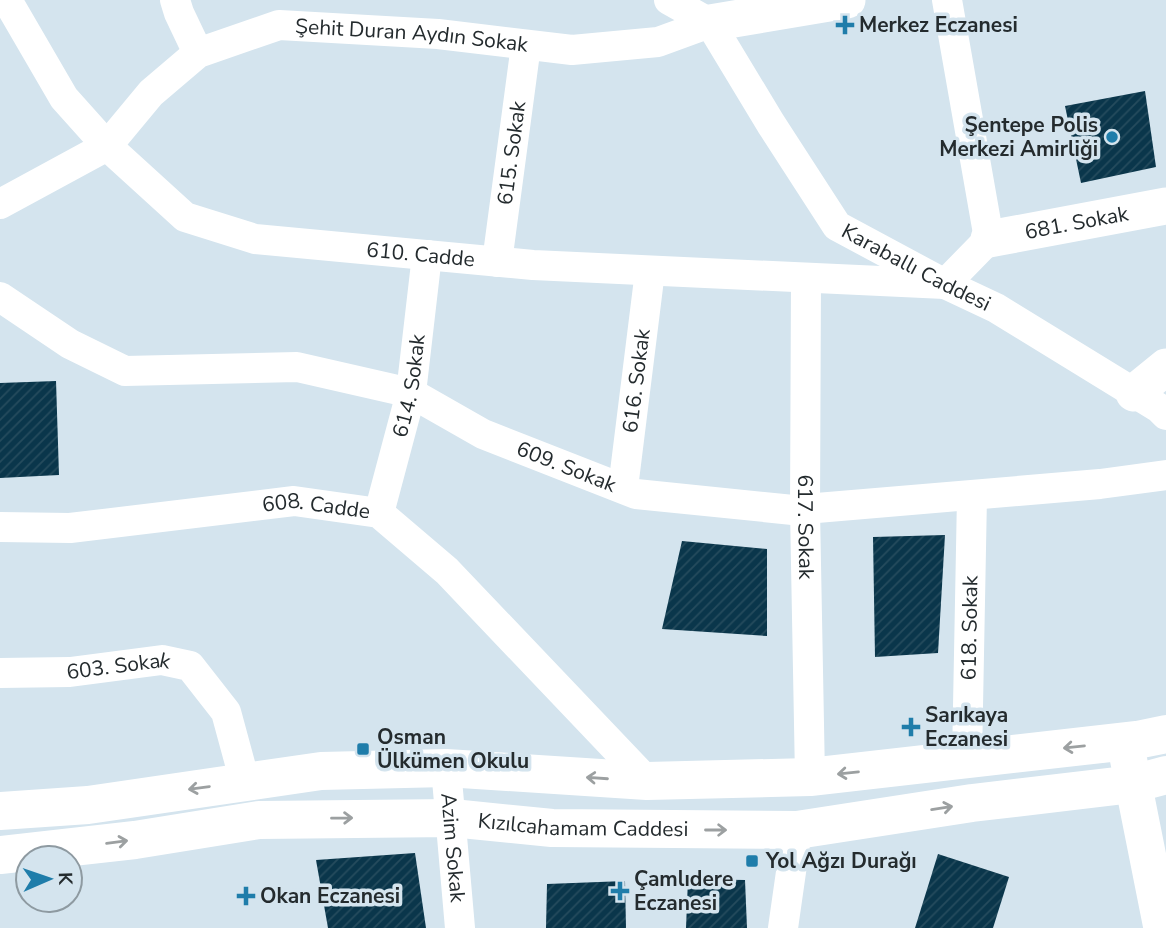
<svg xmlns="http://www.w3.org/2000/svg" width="1166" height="928" viewBox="0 0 1166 928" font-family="'Nunito Sans',sans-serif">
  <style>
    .building { fill: url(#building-hatch) }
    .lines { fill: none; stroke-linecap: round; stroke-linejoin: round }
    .minor { stroke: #fff; stroke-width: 30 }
    .tertiary { stroke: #fff; stroke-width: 37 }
    .secondary { stroke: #fff; stroke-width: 38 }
    .oneway { stroke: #9ca0a1 }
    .poi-dot { fill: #1f7daa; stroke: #d4e4ee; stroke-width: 2.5 }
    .labels { text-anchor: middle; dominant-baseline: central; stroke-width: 7; stroke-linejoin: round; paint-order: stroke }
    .poi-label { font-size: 21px; font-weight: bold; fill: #242b2e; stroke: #d4e4ee; text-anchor: start }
    .street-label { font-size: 21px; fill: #242b2e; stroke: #d4e4ee }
  </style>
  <defs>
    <pattern id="building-hatch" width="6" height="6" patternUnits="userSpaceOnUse" patternTransform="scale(1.75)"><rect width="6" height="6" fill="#0a364b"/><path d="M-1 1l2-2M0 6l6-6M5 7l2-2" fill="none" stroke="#254b5d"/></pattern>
  </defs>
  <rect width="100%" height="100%" fill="#d4e4ee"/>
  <g class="building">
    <polygon points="1145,91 1156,167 1081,183 1065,106"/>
    <polygon points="56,381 59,475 0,478 0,383"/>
    <polygon points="945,535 938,653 875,657 873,537"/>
    <polygon points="682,541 767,549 767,636 662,629"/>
    <polygon points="415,853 426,928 328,928 316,860"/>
    <polygon points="938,854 1009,877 993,928 915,928"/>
    <polygon points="688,879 745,880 747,928 686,928"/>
    <polygon points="625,881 626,928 546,928 547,884"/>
  </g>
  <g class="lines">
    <g class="minor">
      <path id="s1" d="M7 0 64 98 107 146 185 217 255 239 533 265 945 284 989 239 947 0"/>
      <polyline points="175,0 179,13 198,53"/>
      <path id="s2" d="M669 0 710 23 771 124 837 226 945 284 996 308 1159 408 1166 415"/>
      <path id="s3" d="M0 204 107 146 151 93 198 53 279 25 438 34 572 50 658 42 710 23"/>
      <path id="s4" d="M497 262 526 45"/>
      <path id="s5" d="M806 279 805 510 810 777"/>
      <path id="s6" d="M0 297 70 344 125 371 297 367 411 393 483 434 636 494 793 510 1100 484 1166 475"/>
      <path id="s7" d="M623 488 650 271"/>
      <path id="s8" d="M379 513 411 393 427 255"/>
      <path id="s9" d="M0 527 70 528 294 501 379 513 447 571 647 781"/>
      <path id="s10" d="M0 673 70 672 162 660 190 666 226 712 245 782"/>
      <path id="s11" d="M967 759 972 496"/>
      <path id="s12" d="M446 768 460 928"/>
      <polyline points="783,928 797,830"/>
    </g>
    <g class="tertiary">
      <polyline points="710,23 847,0"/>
      <path id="s13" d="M989 239 1166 206"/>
      <polyline points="1134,393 1166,367"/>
      <polyline points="1125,742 1162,928"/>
    </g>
    <g class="secondary">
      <polyline points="0,811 88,805 321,771 446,768 647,781 810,777 1137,740 1166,734"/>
      <path id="s14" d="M0 855 135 840 259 820 452 818 552 828 797 830 972 803 1133 784 1166 775"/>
    </g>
  </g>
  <defs><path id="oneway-shaft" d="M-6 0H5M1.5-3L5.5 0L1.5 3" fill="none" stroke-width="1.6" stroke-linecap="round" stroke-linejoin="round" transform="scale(1.75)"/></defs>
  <g class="oneway">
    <use href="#oneway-shaft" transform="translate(1074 747) rotate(174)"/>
    <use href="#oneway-shaft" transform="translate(848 773) rotate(174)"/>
    <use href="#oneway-shaft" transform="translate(597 778) rotate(-176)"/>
    <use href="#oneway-shaft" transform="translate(199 788) rotate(172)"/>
    <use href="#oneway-shaft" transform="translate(942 808) rotate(-9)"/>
    <use href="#oneway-shaft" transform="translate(342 818) rotate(-1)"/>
    <use href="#oneway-shaft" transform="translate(716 830)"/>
    <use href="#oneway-shaft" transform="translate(117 842) rotate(-7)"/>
  </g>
  <g class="poi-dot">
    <path d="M841.5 14.5h7v7h7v7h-7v7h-7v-7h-7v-7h7z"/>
    <circle cx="1112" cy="137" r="7"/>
    <path d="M907.5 716.5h7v7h7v7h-7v7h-7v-7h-7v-7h7z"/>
    <rect x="356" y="742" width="14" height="14" rx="3.5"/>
    <rect x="745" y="854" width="14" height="14" rx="3.5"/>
    <path d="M616.5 880.5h7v7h7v7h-7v7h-7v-7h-7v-7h7z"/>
    <path d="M242.5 885.5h7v7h7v7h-7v7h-7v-7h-7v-7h7z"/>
  </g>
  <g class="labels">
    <g class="poi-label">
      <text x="859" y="25">Merkez Eczanesi</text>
      <text x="1098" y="125" text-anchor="end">Şentepe Polis<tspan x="1098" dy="24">Merkezi Amirliği</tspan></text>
      <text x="925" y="715">Sarıkaya<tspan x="925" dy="24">Eczanesi</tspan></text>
      <text x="377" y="737">Osman<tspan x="377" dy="24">Ülkümen Okulu</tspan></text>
      <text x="766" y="861">Yol Ağzı Durağı</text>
      <text x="634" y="879">Çamlıdere<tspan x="634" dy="24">Eczanesi</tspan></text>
      <text x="260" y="896">Okan Eczanesi</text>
    </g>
    <g class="street-label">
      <text stroke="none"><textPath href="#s3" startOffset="471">Şehit Duran Aydın Sokak</textPath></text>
      <text stroke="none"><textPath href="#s4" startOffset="110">615. Sokak</textPath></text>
      <text stroke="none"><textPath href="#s13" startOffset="89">681. Sokak</textPath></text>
      <text stroke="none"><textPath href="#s1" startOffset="523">610. Cadde</textPath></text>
      <text stroke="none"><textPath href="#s2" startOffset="376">Karaballı Caddesi</textPath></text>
      <text stroke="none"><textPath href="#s7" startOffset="108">616. Sokak</textPath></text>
      <text stroke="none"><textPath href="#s8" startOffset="131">614. Sokak</textPath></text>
      <text stroke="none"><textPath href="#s6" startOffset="607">609. Sokak</textPath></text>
      <text stroke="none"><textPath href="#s9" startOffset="318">608. Cadde</textPath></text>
      <text stroke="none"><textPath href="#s5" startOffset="248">617. Sokak</textPath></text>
      <text stroke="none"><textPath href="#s11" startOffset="131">618. Sokak</textPath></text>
      <text stroke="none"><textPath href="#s10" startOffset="119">603. Sokak</textPath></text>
      <text stroke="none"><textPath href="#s14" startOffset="586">Kızılcahamam Caddesi</textPath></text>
      <text stroke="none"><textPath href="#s12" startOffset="80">Azim Sokak</textPath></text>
    </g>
  </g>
  <g transform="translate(49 879) rotate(88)"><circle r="33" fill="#d4e4ee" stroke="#8e9aa1" stroke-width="2"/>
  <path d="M0-5L12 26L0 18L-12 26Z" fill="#1f7daa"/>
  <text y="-10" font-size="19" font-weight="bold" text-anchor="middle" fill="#242b2e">K</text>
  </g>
</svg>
